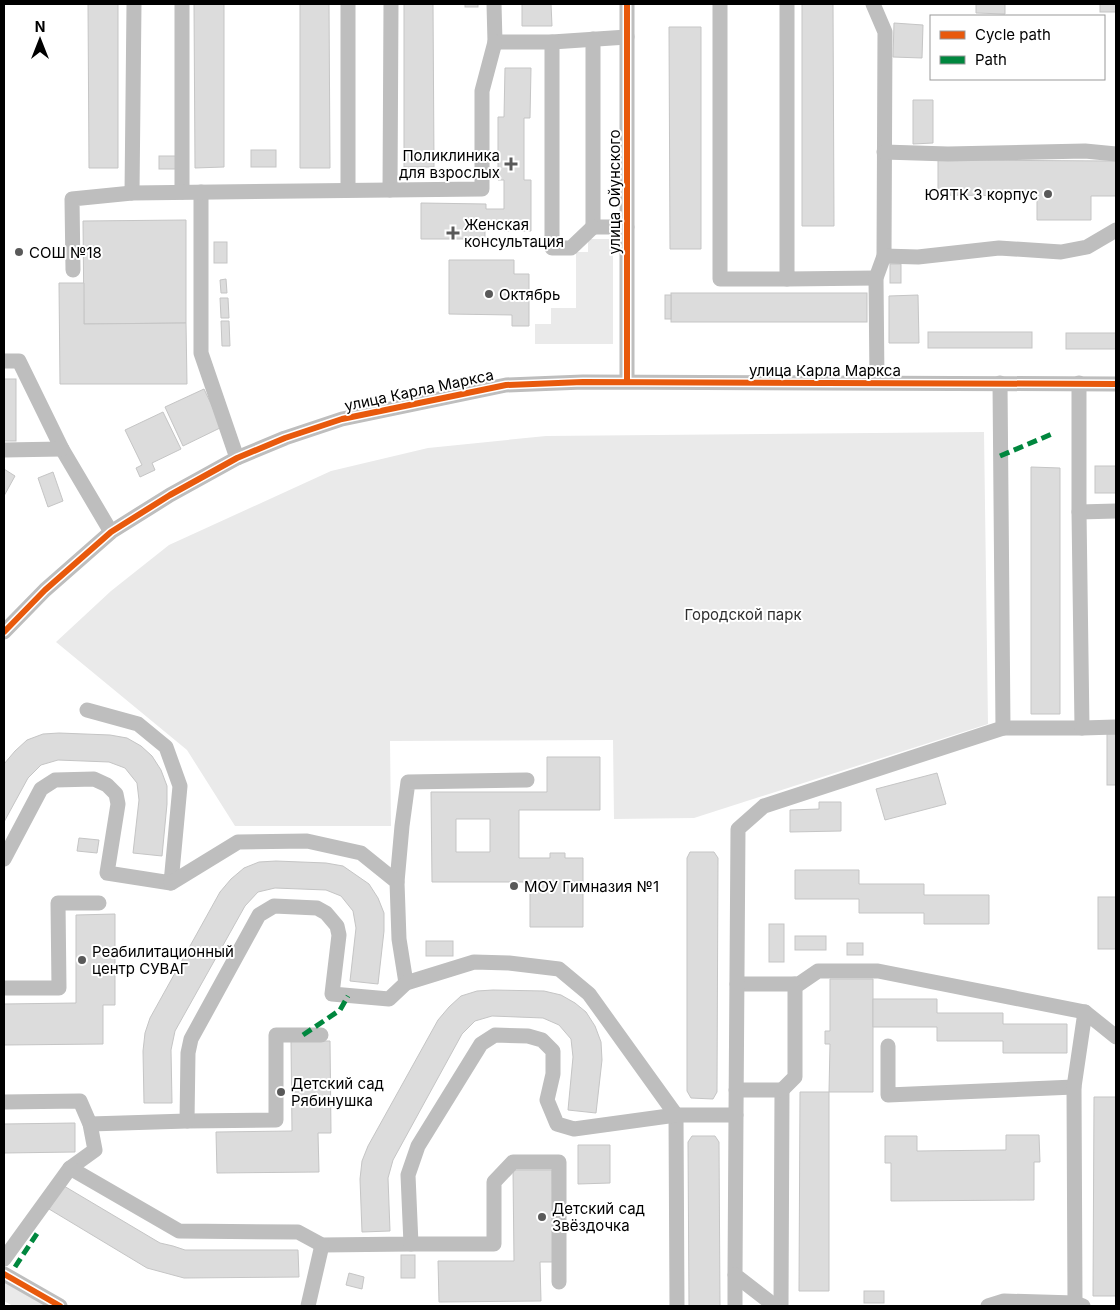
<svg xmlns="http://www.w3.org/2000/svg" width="1120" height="1310" viewBox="0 0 1120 1310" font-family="Inter,sans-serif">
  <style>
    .green { fill: #eaeaea }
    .building { fill: #dcdcdc; stroke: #c5c5c5; fill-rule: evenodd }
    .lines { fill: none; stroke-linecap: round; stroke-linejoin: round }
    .minor { stroke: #bebebe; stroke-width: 15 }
    .quiet { stroke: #00873e; stroke-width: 5; stroke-dasharray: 10 5; stroke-linecap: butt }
    .cycleway-casing { stroke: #fff; stroke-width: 9 }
    .cycleway { stroke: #e8590c; stroke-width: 6 }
    .poi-dot { fill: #595959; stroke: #fff; stroke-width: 2 }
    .labels { text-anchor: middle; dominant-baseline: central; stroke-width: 4; stroke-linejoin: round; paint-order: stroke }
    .poi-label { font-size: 15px; fill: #000; stroke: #fff; text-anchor: start }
    .street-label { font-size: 15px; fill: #000; stroke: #fff }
    .park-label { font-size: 15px; fill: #2f2f2f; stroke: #fff }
  </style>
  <rect width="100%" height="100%" fill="#fff"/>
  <g class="green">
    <polygon points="588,239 613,239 613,344 535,344 535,324 551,324 551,308 576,308 576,252 588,252"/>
    <polygon points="984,432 988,724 694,818 614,819 613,740 390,741 391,826 235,826 187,750 56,642 111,591 169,545 331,471 428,448 546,436"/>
    <polygon points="4,1282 46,1306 13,1306 4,1301"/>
  </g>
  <g class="building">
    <polygon points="88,4 118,4 118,168 89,168"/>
    <polygon points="194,4 224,4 224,167 195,168"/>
    <polygon points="300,4 329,4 330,168 300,168"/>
    <polygon points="404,4 433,4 434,167 404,167"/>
    <rect x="465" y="4" width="13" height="3"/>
    <polygon points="522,4 551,4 552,26 522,26"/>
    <polygon points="802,4 833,4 834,226 802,226"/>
    <polygon points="976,4 1005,4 1005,14 976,13"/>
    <rect x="1100" y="4" width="16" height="8"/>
    <polygon points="894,23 923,25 922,58 893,57"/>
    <polygon points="669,27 701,27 701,249 670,249"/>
    <polygon points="505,68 531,68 530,118 524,118 524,180 531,180 531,231 504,231 504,226 485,226 485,239 421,239 421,203 486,204 486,209 504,209 504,180 498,180 498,117 504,117"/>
    <polygon points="913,100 933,100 933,143 913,144"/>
    <rect x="251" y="150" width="25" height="17"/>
    <rect x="159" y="156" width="18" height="13"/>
    <polygon points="938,160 1116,161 1116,196 1091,196 1091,220 1037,220 1037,196 938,195"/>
    <polygon points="186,220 186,323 84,324 83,221"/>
    <rect x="214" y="242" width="13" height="21"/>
    <polygon points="449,260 514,260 514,274 529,274 529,326 512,326 512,315 449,314"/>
    <rect x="890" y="264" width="11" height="19"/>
    <polygon points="226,279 227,293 221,293 220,280"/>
    <polygon points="59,283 84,283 84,324 186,323 187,384 60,384"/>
    <rect x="671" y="293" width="196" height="29"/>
    <rect x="665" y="295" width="6" height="24"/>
    <polygon points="918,295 919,343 889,343 889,296"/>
    <polygon points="220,298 228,298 229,318 221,318"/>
    <polygon points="221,321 229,321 230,346 222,346"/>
    <rect x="928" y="332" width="104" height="16"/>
    <rect x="1066" y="333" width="50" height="16"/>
    <rect x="4" y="379" width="12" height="62"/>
    <polygon points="204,389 222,427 183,446 165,407"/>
    <polygon points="163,412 181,449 152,463 155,470 140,477 136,468 142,465 125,430"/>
    <rect x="1095" y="466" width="21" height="27"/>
    <polygon points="1031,467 1060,468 1060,714 1031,714"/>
    <polygon points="4,469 15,476 4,496"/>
    <polygon points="53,472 63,501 48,507 38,478"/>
    <polygon points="59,733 110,735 127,738 141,746 152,756 161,770 167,786 167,804 162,856 133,853 139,800 137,783 125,768 109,762 58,760 41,765 28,778 4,822 4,764 15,751 27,740 43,734"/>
    <rect x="1107" y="734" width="9" height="51"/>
    <path d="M547 757H600V810H519V858H550V853H565V858H583V927H530V882H432L431 792H547ZM456 819H490V852H456Z"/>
    <polygon points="937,773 946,804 885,820 876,789"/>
    <polygon points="819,802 841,802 841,831 790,832 790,810 819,809"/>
    <polygon points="79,838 99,840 97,853 77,851"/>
    <polygon points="690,852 714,852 718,858 717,1092 713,1099 691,1098 687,1091 687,858"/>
    <polygon points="276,861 326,863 343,866 369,884 378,898 384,913 384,931 378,984 350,981 356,928 353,911 341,896 326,890 275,888 258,892 245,906 175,1031 171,1050 172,1103 144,1103 143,1051 145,1033 150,1018 220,892 231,879 244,868 259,862"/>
    <polygon points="795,870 859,870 859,884 924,884 924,895 989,895 989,924 924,924 924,913 859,913 859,899 795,899"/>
    <rect x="1098" y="897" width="18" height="52"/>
    <polygon points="115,914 115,1005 103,1005 103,1044 4,1045 4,1004 76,1003 76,915"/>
    <rect x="769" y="924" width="15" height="38"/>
    <rect x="795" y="936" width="31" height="14"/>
    <rect x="426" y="941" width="27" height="15"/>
    <rect x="847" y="943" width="16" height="12"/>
    <polygon points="830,979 873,979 873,1092 829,1092 830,1044 825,1044 825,1031 830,1031"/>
    <polygon points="493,990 544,991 561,995 575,1003 586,1012 595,1026 601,1042 602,1060 596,1113 568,1110 573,1057 571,1039 559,1025 543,1018 492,1016 475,1021 462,1034 393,1160 388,1178 390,1231 362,1232 360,1179 362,1161 368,1146 438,1020 449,1007 461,996 477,991"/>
    <polygon points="873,999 937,999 937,1013 1003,1013 1003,1024 1067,1024 1067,1053 1003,1053 1003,1041 937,1041 937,1027 873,1027"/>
    <polygon points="291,1041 330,1041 331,1133 318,1133 319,1172 217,1173 216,1132 292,1131"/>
    <polygon points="800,1092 829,1092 829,1291 799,1291"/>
    <polygon points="1094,1097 1116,1097 1116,1296 1093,1296"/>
    <polygon points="75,1123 75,1152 4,1153 4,1124"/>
    <polygon points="1006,1135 1039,1135 1040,1162 1034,1162 1034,1200 891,1201 891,1163 885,1163 885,1136 917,1136 917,1151 1006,1150"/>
    <polygon points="692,1136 715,1136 719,1142 720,1306 689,1306 688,1142"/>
    <polygon points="578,1145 610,1145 610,1183 578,1184"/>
    <polygon points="513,1170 552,1170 553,1262 540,1262 541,1301 439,1302 438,1261 514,1261"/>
    <polygon points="64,1186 160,1243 173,1246 185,1250 298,1250 299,1277 184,1278 147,1268 49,1209"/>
    <rect x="401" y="1255" width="14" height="23"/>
    <polygon points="349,1273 364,1277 362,1289 346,1285"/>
    <rect x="864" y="1291" width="20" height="12"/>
  </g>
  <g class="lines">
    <g class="minor">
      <polyline points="348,4 348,190"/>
      <polyline points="494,4 495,42 552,42 627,37"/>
      <polyline points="720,4 720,279 787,279"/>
      <polyline points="787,4 787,279 876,278"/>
      <polyline points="873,4 885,32 884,256 876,278 877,382"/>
      <polyline points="593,39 593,227 627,227"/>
      <polyline points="552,42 552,248 571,248 593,227"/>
      <polyline points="884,152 948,154 1085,151 1116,154"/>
      <polyline points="390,190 391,4"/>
      <polyline points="182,192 182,4"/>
      <polyline points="201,192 201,353 237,458"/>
      <polyline points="132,193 134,4"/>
      <polyline points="884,256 918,257 999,248 1061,252 1087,247 1116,230"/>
      <polyline points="73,270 72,199 132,193 482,189 482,91 495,42"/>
      <polyline points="4,361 19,361 62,449 111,532"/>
      <polyline points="627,381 627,4"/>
      <polyline points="4,450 62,449"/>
      <polyline points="1079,512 1116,511"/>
      <polyline points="4,632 45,590 111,532 170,495 237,458 285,438 342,419 506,385 583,382 1116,384"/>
      <polyline points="1003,728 1082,728 1079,512 1079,383"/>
      <polyline points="1082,728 1116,727"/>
      <polyline points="4,859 41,789 55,780 94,779 107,785 116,794 118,804 107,873 171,883 180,786 166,747 138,724 87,710"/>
      <polyline points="397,882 402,826 408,782 527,780"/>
      <polyline points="171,883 238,842 307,841 361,853 397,882 399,939 406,983"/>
      <polyline points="737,984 799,984 818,971 878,971 1085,1012"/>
      <polyline points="4,988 59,988 58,903 99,903"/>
      <polyline points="888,1046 888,1095 1074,1087"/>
      <polyline points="736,1090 782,1090 781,1306"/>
      <polyline points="782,1090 795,1077 795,984"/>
      <polyline points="4,1102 80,1101 90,1124 95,1150 70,1168 4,1259"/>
      <polyline points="736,1115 735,1275 775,1306"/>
      <polyline points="187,1121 276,1120 276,1035 321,1035"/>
      <polyline points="90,1124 187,1121 188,1053 191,1039 259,915 274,906 317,908 326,913 337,926 339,935 332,994 389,999 406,983 474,962 509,963 559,969 589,994 676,1115 677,1306"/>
      <polyline points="70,1168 179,1231 298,1232 322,1245 411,1244 408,1175 418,1146 481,1044 495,1035 528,1036 542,1040 553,1051 553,1074 547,1100 557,1124 574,1129 676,1115 736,1115 738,829 764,806 1003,728 1000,383"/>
      <polyline points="411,1244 494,1244 494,1182 513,1162 559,1162 559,1282"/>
      <polyline points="4,1274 60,1306"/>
      <polyline points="735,1275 735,1306"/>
      <polyline points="1075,1303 1074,1087 1085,1012 1116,1037"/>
      <polyline points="308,1306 322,1245"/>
      <polyline points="988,1306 1004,1301 1075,1303 1083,1306"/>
    </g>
    <g class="quiet">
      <polyline points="1000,456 1052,434"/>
      <polyline points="303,1035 340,1010 348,996"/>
      <polyline points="15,1267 38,1232"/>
    </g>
    <defs>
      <g id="cycleway">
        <polyline points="627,381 627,4"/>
        <polyline points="4,632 45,590 111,532 170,495 237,458 285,438 342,419 506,385 583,382 1116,384"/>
        <polyline points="4,1274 60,1306"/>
      </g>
    </defs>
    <use href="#cycleway" class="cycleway-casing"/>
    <use href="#cycleway" class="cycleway"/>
  </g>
  <g class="poi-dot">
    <path d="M508.5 156.5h5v5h5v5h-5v5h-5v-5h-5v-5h5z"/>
    <circle cx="1048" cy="194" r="5"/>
    <path d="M450.5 225.5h5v5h5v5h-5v5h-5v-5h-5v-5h5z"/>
    <circle cx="19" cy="252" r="5"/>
    <circle cx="489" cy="294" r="5"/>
    <circle cx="514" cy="886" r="5"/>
    <circle cx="82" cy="960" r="5"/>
    <circle cx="281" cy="1092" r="5"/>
    <circle cx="542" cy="1217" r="5"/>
  </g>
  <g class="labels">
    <g class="poi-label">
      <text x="500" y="155" text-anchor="end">Поликлиника<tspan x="500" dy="17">для взрослых</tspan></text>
      <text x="1038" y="194" text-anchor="end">ЮЯТК 3 корпус</text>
      <text x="464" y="224">Женская<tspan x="464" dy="17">консультация</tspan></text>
      <text x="29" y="252">СОШ №18</text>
      <text x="499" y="294">Октябрь</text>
      <text x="524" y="886">МОУ Гимназия №1</text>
      <text x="92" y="951">Реабилитационный<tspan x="92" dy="17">центр СУВАГ</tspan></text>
      <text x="291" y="1083">Детский сад<tspan x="291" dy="17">Рябинушка</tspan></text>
      <text x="552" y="1208">Детский сад<tspan x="552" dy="17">Звёздочка</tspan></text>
    </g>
    <g class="street-label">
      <text transform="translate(614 192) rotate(-90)">улица Ойунского</text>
      <text x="825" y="370">улица Карла Маркса</text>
      <text transform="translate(419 390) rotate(-12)">улица Карла Маркса</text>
    </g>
    <g class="park-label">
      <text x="743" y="614">Городской парк</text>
    </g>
  </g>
  <rect width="1120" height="1310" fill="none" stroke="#000000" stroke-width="10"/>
  <rect x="930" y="15" width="175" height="65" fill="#ffffff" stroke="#999999"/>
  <rect x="940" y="31" width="25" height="8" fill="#e8590c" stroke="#999999"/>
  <text x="975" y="40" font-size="15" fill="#000000">Cycle path</text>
  <rect x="940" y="56" width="25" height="8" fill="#00873e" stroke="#999999"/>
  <text x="975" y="65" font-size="15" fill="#000000">Path</text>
  <g transform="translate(40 40)" stroke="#ffffff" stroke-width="4" paint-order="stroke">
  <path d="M0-4L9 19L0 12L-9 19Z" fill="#000000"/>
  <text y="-8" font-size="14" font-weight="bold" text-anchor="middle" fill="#000000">N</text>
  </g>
</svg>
